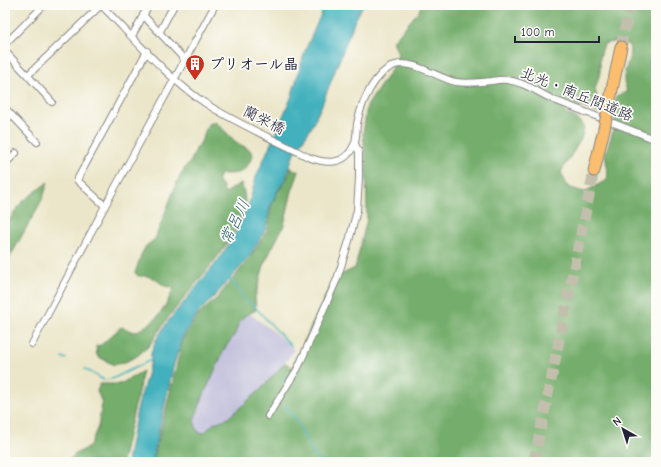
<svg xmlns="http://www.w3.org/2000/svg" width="661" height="467" viewBox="0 0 661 467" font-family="'Comic Neue','Klee One',sans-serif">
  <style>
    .industrial { fill: #c3c1dc }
    .forest { fill: #74ad6c; stroke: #4b6854; fill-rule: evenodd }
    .water { fill: #42b1bd; stroke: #326a7c }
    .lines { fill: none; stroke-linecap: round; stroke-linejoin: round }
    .stream { stroke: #42b1bd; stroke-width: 1.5 }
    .motorway-tunnel { stroke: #c3bfad; stroke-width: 11; stroke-dasharray: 11 5.5; stroke-linecap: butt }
    .minor-casing { stroke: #868482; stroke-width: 8 }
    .motorway-casing { stroke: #868482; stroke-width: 13 }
    .minor { stroke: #fff; stroke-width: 6 }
    .motorway { stroke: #fbbd6e; stroke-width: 11 }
    .motorway-bridge-casing { stroke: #868482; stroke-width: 13; stroke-linecap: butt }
    .motorway-bridge { stroke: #fbbd6e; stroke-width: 11 }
    .labels { text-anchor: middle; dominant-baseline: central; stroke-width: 3.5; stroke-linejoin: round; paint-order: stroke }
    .poi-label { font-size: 15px; font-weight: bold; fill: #22223b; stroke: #fdfcf7; text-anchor: start }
    .street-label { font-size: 15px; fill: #22223b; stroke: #fdfcf7 }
    .water-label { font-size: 16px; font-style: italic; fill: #306276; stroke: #fdfcf7 }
  </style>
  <rect width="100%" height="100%" fill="#fdfcf7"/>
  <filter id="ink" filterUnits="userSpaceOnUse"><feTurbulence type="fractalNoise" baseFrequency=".025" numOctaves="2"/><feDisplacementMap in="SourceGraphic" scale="8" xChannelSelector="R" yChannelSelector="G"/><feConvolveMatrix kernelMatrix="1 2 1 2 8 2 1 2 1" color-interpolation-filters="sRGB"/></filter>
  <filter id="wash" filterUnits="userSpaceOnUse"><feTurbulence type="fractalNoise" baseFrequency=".012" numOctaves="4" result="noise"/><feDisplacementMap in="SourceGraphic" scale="16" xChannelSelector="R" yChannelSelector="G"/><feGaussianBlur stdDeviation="0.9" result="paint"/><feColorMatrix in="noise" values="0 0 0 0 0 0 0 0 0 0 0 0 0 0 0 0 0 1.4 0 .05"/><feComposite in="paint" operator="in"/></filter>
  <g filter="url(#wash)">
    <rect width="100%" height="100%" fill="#ebe6c9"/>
    <polygon class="industrial" points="249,313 278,335 294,350 285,363 259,391 228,418 214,423 203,433 198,432 194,422 202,399 225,348 235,334 238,325 244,316"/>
    <g class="forest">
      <path d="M421 5H656V462H153L183 339 199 314 217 298 250 258 268 229 271 207 277 193 287 179 291 168 299 172 292 191 284 225 265 262 255 297 256 310 244 316 238 325 235 334 225 348 202 399 194 421 198 432 204 433 214 423 228 418 259 391 285 363 289 365 291 369 334 278 355 268 367 219 366 162 363 134 367 106 391 70 398 54 393 41 419 11ZM617 41 629 45C633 58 624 67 624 79 624 83 626 88 627 92L616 96 613 108 615 126 605 154 608 173 607 180 584 192 568 187 561 172 581 139 584 128C579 119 575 116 565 114L563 107 568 103 598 113 599 105 595 89 600 73V57L604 44Z"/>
      <path d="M216 122 236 142 250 150 253 155C244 174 241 174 220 174L217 181 223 186 224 194 241 183 244 192 246 206 232 236 215 260 167 319 149 346 137 356 125 362 114 365 97 356 96 346 101 345 121 327 135 332C159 320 163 312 174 288L165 286 155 279 147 276H138L135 273 141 255 146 246 155 239 177 182 186 166 191 161 196 149 201 142 208 124Z"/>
      <polygon points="48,182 43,198 5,266 5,226 22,202"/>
      <polygon points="143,371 122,462 66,462 77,453 89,447 98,427 102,403 97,391 100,384 120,384"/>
    </g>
    <polygon class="water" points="325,5 363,5 355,20 321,107 311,128 293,156 286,178 277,192 270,207 266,229 249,257 215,296 198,313 182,338 173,368 152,462 127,462 137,410 151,361 151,353 156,340 169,320 217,262 234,236 248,207 256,177 291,98 305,51"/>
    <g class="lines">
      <g class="stream">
        <polyline points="230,279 240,291 243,298 252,304 291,346"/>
        <polyline points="62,357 66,359"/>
        <polyline points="295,357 296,365"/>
        <polyline points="85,369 104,380 112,379 151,360"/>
        <polyline points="282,382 292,372"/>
        <polyline points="285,405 297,422 312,451 320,462"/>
      </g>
    </g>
  </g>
  <g filter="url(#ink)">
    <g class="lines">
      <g class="motorway-tunnel">
        <polyline points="621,47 630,5"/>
        <polyline points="534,462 594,171"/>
      </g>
      <defs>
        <g id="minor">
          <path d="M101 5C133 37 168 79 205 103 237 124 274 139 308 157 326 164 345 166 354 145 357 139 356 131 357 124 361 103 374 73 395 65 413 59 439 79 456 82 468 84 480 82 492 81 497 80 502 79 507 80 524 82 539 93 554 100 588 113 622 126 656 140"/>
          <polyline points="143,15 185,60"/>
          <polyline points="159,33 174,5"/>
          <polyline points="132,36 149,5"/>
          <polyline points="5,44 44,5"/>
          <polyline points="5,51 52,102"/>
          <polyline points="28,75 101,5"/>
          <polyline points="5,108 37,142"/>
          <polyline points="5,164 16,153"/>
          <polyline points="105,206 77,180 147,51"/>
          <polyline points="32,344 105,206 215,5"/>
          <polyline points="268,416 298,368 337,279 349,241 357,210 359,178 359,152 355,144"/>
        </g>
        <g id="motorway">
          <polyline points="613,85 621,47"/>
          <polyline points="594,171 604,129"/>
        </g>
      </defs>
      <use href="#minor" class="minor-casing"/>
      <use href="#motorway" class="motorway-casing"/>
      <use href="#minor" class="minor"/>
      <use href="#motorway" class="motorway"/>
      <defs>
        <polyline id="motorway-bridge" points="604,129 613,85"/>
      </defs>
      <use href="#motorway-bridge" class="motorway-bridge-casing"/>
      <use href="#motorway-bridge" class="motorway-bridge"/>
    </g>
  </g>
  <defs>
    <symbol id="building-pin" viewBox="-11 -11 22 30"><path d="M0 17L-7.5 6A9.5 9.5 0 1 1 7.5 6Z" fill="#c8321e" stroke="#fdfcf7"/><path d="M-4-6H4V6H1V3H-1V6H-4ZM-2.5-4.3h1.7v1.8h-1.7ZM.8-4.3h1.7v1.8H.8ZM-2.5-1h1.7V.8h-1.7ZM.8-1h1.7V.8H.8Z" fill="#fff"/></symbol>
  </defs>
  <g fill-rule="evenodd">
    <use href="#building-pin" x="184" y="53" width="22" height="30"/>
  </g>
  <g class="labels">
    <g class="poi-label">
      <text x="209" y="64">プリオール晶</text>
    </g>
    <g class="street-label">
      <text transform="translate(577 94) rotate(22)">北光・南丘間道路</text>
      <text transform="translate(264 120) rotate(27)">蘭栄橋</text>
    </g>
    <g class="water-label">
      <text transform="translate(235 222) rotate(-64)">常呂川</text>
    </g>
  </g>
  <rect width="661" height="467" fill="none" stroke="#fdfcf7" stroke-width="20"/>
  <g transform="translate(623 429) rotate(321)" stroke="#fdfcf7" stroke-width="3" paint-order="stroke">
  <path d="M0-3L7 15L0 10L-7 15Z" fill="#22223b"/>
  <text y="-6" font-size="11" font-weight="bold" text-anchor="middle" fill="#22223b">N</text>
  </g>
  <path d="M515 36v6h84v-6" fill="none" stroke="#22223b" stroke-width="2"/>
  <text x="521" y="36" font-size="12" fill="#22223b" stroke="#fdfcf7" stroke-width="3" paint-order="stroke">100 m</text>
</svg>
